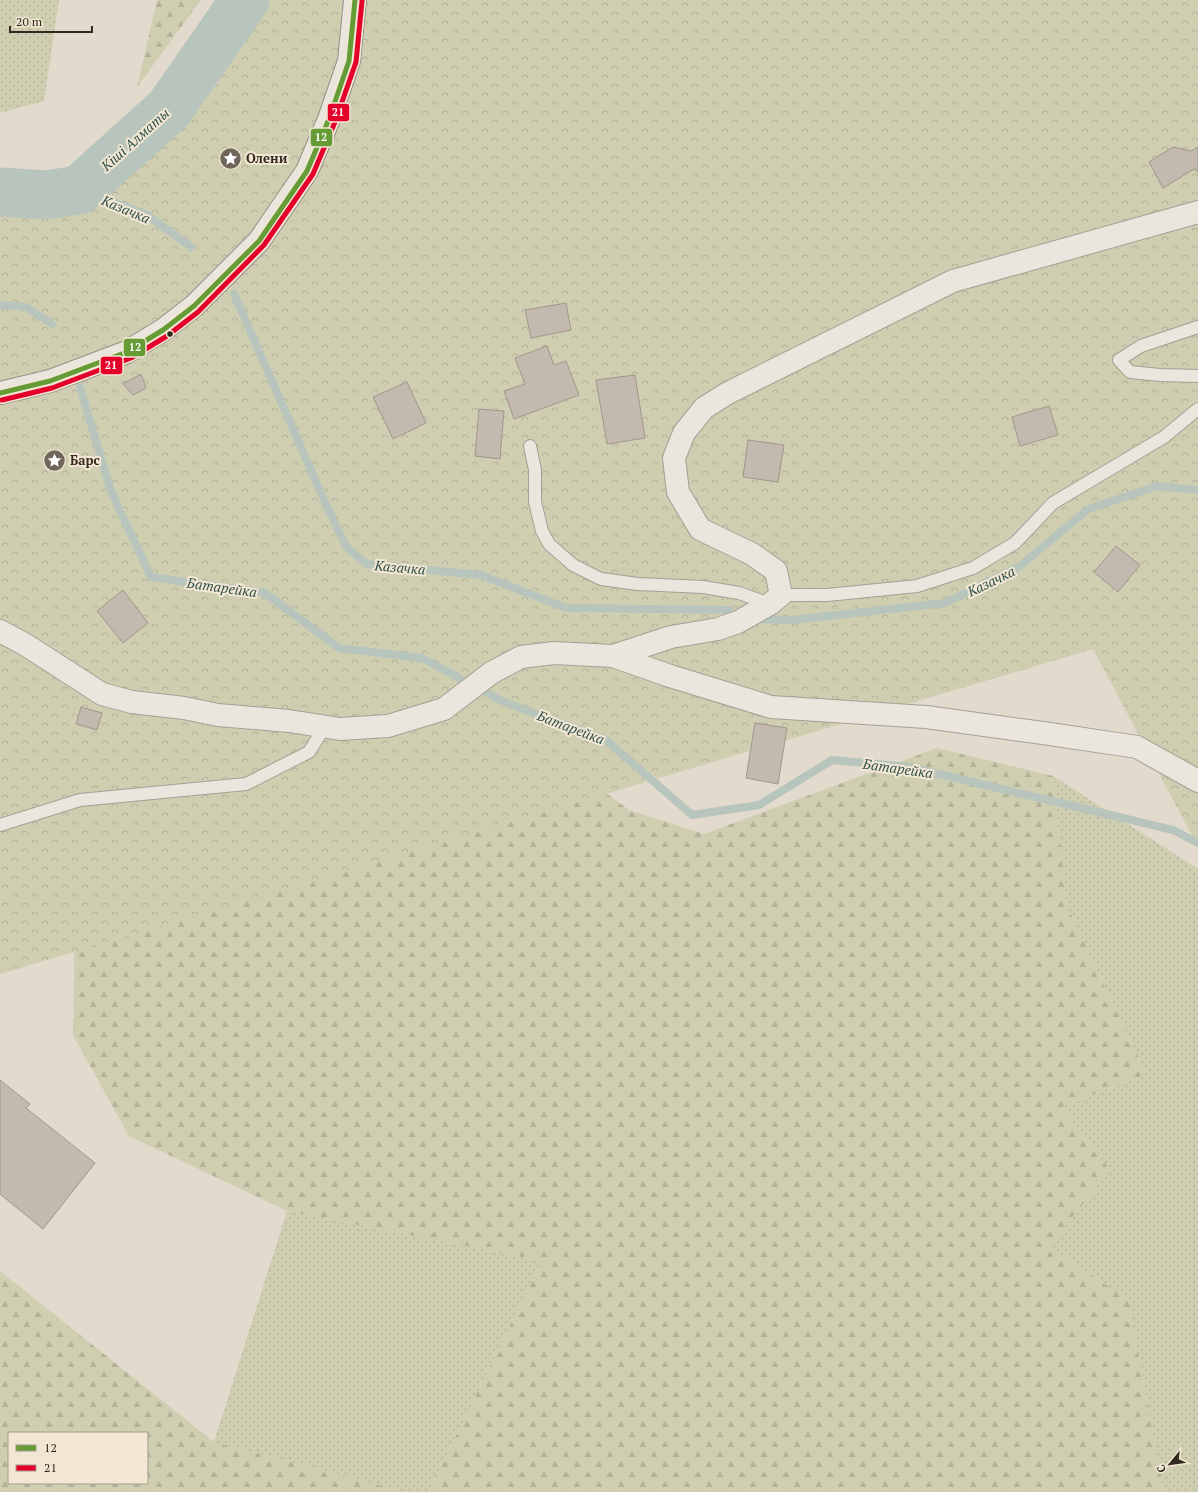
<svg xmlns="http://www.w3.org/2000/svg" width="1198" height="1492" viewBox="0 0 1198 1492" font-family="'PT Serif',serif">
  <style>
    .grass { fill: url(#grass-dots) }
    .forest { fill: url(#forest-firs); fill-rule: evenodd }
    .park { fill: url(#park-crowns) }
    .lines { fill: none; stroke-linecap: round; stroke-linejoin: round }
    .stream { stroke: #b8c5bc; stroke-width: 8 }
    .river { stroke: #b8c5bc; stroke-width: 49 }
    .building { fill: #c4b9ae; stroke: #a1968d }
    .service-casing { stroke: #a69f96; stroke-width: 14 }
    .minor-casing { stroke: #a69f96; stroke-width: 24 }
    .secondary-casing { stroke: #968f86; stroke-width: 24 }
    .service { stroke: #eae5dd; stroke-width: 12 }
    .minor { stroke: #eae5dd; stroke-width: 22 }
    .secondary { stroke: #eae5dd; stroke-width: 22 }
    .bus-1-casing { stroke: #f1e7d3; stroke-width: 8 }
    .bus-2-casing { stroke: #f1e7d3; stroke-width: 8 }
    .bus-1 { stroke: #669c35; stroke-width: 5 }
    .bus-2 { stroke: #e4002b; stroke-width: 5 }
    .bus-dot { fill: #33281f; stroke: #f1e7d3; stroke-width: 1.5 }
    .labels { text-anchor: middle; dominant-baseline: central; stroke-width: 4; stroke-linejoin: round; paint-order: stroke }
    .poi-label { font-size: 13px; font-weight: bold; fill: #33281f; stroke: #f1e7d3; text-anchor: start }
    .water-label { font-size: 14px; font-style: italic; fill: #30514d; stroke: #f1e7d3 }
    .line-badge { stroke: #f1e7d3; stroke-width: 1.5 }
    .badge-label { font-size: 11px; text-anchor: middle; font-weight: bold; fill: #fff }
  </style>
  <defs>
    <pattern id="grass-dots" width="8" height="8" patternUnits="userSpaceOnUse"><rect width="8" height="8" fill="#d0ceb1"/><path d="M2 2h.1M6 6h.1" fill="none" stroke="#b3b198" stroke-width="1.8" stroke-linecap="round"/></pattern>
    <pattern id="forest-firs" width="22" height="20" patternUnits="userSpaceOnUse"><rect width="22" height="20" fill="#d0ceb1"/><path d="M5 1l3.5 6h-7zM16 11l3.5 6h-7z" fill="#b3b198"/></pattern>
    <pattern id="park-crowns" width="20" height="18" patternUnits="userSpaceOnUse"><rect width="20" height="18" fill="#d0ceb1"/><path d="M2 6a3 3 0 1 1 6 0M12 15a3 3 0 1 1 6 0" fill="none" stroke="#b3b198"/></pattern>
  </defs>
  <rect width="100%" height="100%" fill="#e1dacd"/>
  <g class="grass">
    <polygon points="0,0 59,0 44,101 0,113"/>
    <polygon points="1053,776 1198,869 1198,1492 1164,1492 1128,1300 1050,1246 1110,1170 1062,1107 1146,1074 1067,906"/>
    <polygon points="287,1211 542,1261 428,1492 405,1492 214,1442"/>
  </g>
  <g class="forest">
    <polygon points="157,0 201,0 137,87"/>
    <polygon points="529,736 629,810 704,834 937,748 1053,776 1067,906 1146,1074 1062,1107 1110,1170 1050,1246 1128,1300 1164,1492 428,1492 542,1261 287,1211 129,1136 73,1035 75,923"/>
    <path d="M0 1271 214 1442 405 1492H0ZM9 1433H147V1483H9Z"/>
  </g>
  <polygon class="park" points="245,0 1198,0 1198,847 1093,649 0,974 0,192 46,195 79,190 169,109"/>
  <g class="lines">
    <g class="stream">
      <polyline points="79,190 146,214 191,247"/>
      <polyline points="234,294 328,509 347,548 367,564 481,575 566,608 729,610"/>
      <polyline points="0,305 26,307 52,324"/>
      <polyline points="80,387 111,491 151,577 265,593 339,648 422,658 504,702 606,740 692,815 759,805 832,760 910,767 1173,830 1198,843"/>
      <polyline points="762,619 792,620 945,603 1020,566 1088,509 1157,486 1198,490"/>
    </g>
    <polyline class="river" points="0,192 46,195 79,190 169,109 245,0"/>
  </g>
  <g class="building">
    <polygon points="1173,147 1191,151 1198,147 1198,172 1194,169 1163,188 1149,162"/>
    <polygon points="566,303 571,330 531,338 525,310"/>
    <polygon points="547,346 554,365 566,361 579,395 514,419 504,391 525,384 515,358"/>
    <polygon points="141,374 146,388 133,395 123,384"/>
    <polygon points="635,375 645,438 607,444 596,380"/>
    <polygon points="407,382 426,423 393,439 373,397"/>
    <polygon points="1049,406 1058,435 1020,446 1012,417"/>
    <polygon points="479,409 504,411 500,459 475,456"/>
    <polygon points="748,440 784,445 778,482 743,477"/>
    <polygon points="1116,546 1140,565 1118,592 1094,572"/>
    <polygon points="123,590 148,623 123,643 97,611"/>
    <polygon points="81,707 102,713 97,730 76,724"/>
    <polygon points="755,723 787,728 778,784 746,778"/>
    <polygon points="0,1080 30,1104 26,1108 95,1163 43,1229 0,1194"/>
  </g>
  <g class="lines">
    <defs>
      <g id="service">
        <polyline points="1198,327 1141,346 1119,360 1130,372 1160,375 1198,376"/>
        <polyline points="530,446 535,470 535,502 542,531 549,544 573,565 601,579 638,584 703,587 739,593 770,604"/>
        <polyline points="781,595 827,595 917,586 973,568 1015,543 1053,503 1164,437 1198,409"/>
        <polyline points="0,825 80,800 246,784 309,752 324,728"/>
      </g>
      <g id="minor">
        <polyline points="0,631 26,645 102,694 132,702 184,708 218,715 289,721 340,729 388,726 444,709 491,673 521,657 554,653 613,656 670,676 771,707 926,717 1043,733 1137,747 1198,781"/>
        <polyline points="613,656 671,637 718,629 738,622 770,604 781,595 776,571 752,554 700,529 678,492 674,458 684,433 704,408 728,393 953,281 1198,212"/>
      </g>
      <polyline id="secondary" points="0,393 50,381 127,352 163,330 194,306 259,241 307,171 329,119 349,61 355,0"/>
    </defs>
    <use href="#service" class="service-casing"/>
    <use href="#minor" class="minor-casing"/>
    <use href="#secondary" class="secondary-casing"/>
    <use href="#service" class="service"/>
    <use href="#minor" class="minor"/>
    <use href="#secondary" class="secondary"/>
    <defs>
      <polyline id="bus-1" points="0,393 50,381 127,352 163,330 194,306 259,241 307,171 329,119 349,61 355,0"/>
      <polyline id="bus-2" points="2,400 52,388 131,358 167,336 198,312 264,245 313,174 335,122 356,62 362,1"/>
    </defs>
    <use href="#bus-1" class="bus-1-casing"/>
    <use href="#bus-2" class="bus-2-casing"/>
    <use href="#bus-1" class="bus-1"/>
    <use href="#bus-2" class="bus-2"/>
  </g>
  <defs>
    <symbol id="sight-disc" viewBox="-11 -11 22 22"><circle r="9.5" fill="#70665c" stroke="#f1e7d3"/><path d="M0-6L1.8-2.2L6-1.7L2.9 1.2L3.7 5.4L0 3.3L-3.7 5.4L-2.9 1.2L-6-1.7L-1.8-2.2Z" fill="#fff"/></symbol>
  </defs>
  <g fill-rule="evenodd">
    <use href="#sight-disc" x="218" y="146" width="25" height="25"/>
    <use href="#sight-disc" x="42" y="448" width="25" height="25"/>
  </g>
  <circle class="bus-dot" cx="170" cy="334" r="3.5"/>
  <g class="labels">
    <g class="poi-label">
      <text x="246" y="158">Олени</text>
      <text x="70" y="460">Барс</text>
    </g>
    <g class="water-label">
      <text transform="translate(135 139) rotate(-42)">Кіші Алматы</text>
      <text transform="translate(126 209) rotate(23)">Казачка</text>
      <text transform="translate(400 567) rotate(5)">Казачка</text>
      <text transform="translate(991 581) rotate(-26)">Казачка</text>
      <text transform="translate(222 587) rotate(8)">Батарейка</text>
      <text transform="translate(571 727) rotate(21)">Батарейка</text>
      <text transform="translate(898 768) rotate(8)">Батарейка</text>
    </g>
  </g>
  <g class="line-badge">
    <rect x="327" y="103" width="23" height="19" rx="4" fill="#e4002b"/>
    <rect x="310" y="128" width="23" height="19" rx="4" fill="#669c35"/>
    <rect x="123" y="338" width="23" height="19" rx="4" fill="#669c35"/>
    <rect x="100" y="356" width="23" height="19" rx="4" fill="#e4002b"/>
  </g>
  <g class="badge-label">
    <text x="338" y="116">21</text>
    <text x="321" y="141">12</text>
    <text x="135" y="351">12</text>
    <text x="111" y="369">21</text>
  </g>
  <rect x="8" y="1432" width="140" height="52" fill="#f1e7d3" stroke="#a59b8b"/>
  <rect x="16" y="1445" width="20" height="6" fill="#669c35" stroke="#a59b8b"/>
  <text x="44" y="1452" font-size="12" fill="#33281f">12</text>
  <rect x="16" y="1465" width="20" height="6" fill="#e4002b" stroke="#a59b8b"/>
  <text x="44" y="1472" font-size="12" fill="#33281f">21</text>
  <g transform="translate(1170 1464) rotate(241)" stroke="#f1e7d3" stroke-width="3" paint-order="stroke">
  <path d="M0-3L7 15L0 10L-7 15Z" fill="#33281f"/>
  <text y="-6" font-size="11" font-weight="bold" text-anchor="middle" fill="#33281f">С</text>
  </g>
  <path d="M10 26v6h82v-6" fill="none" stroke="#33281f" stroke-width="2"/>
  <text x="16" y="26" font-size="12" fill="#33281f" stroke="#f1e7d3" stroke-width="3" paint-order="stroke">20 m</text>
</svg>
